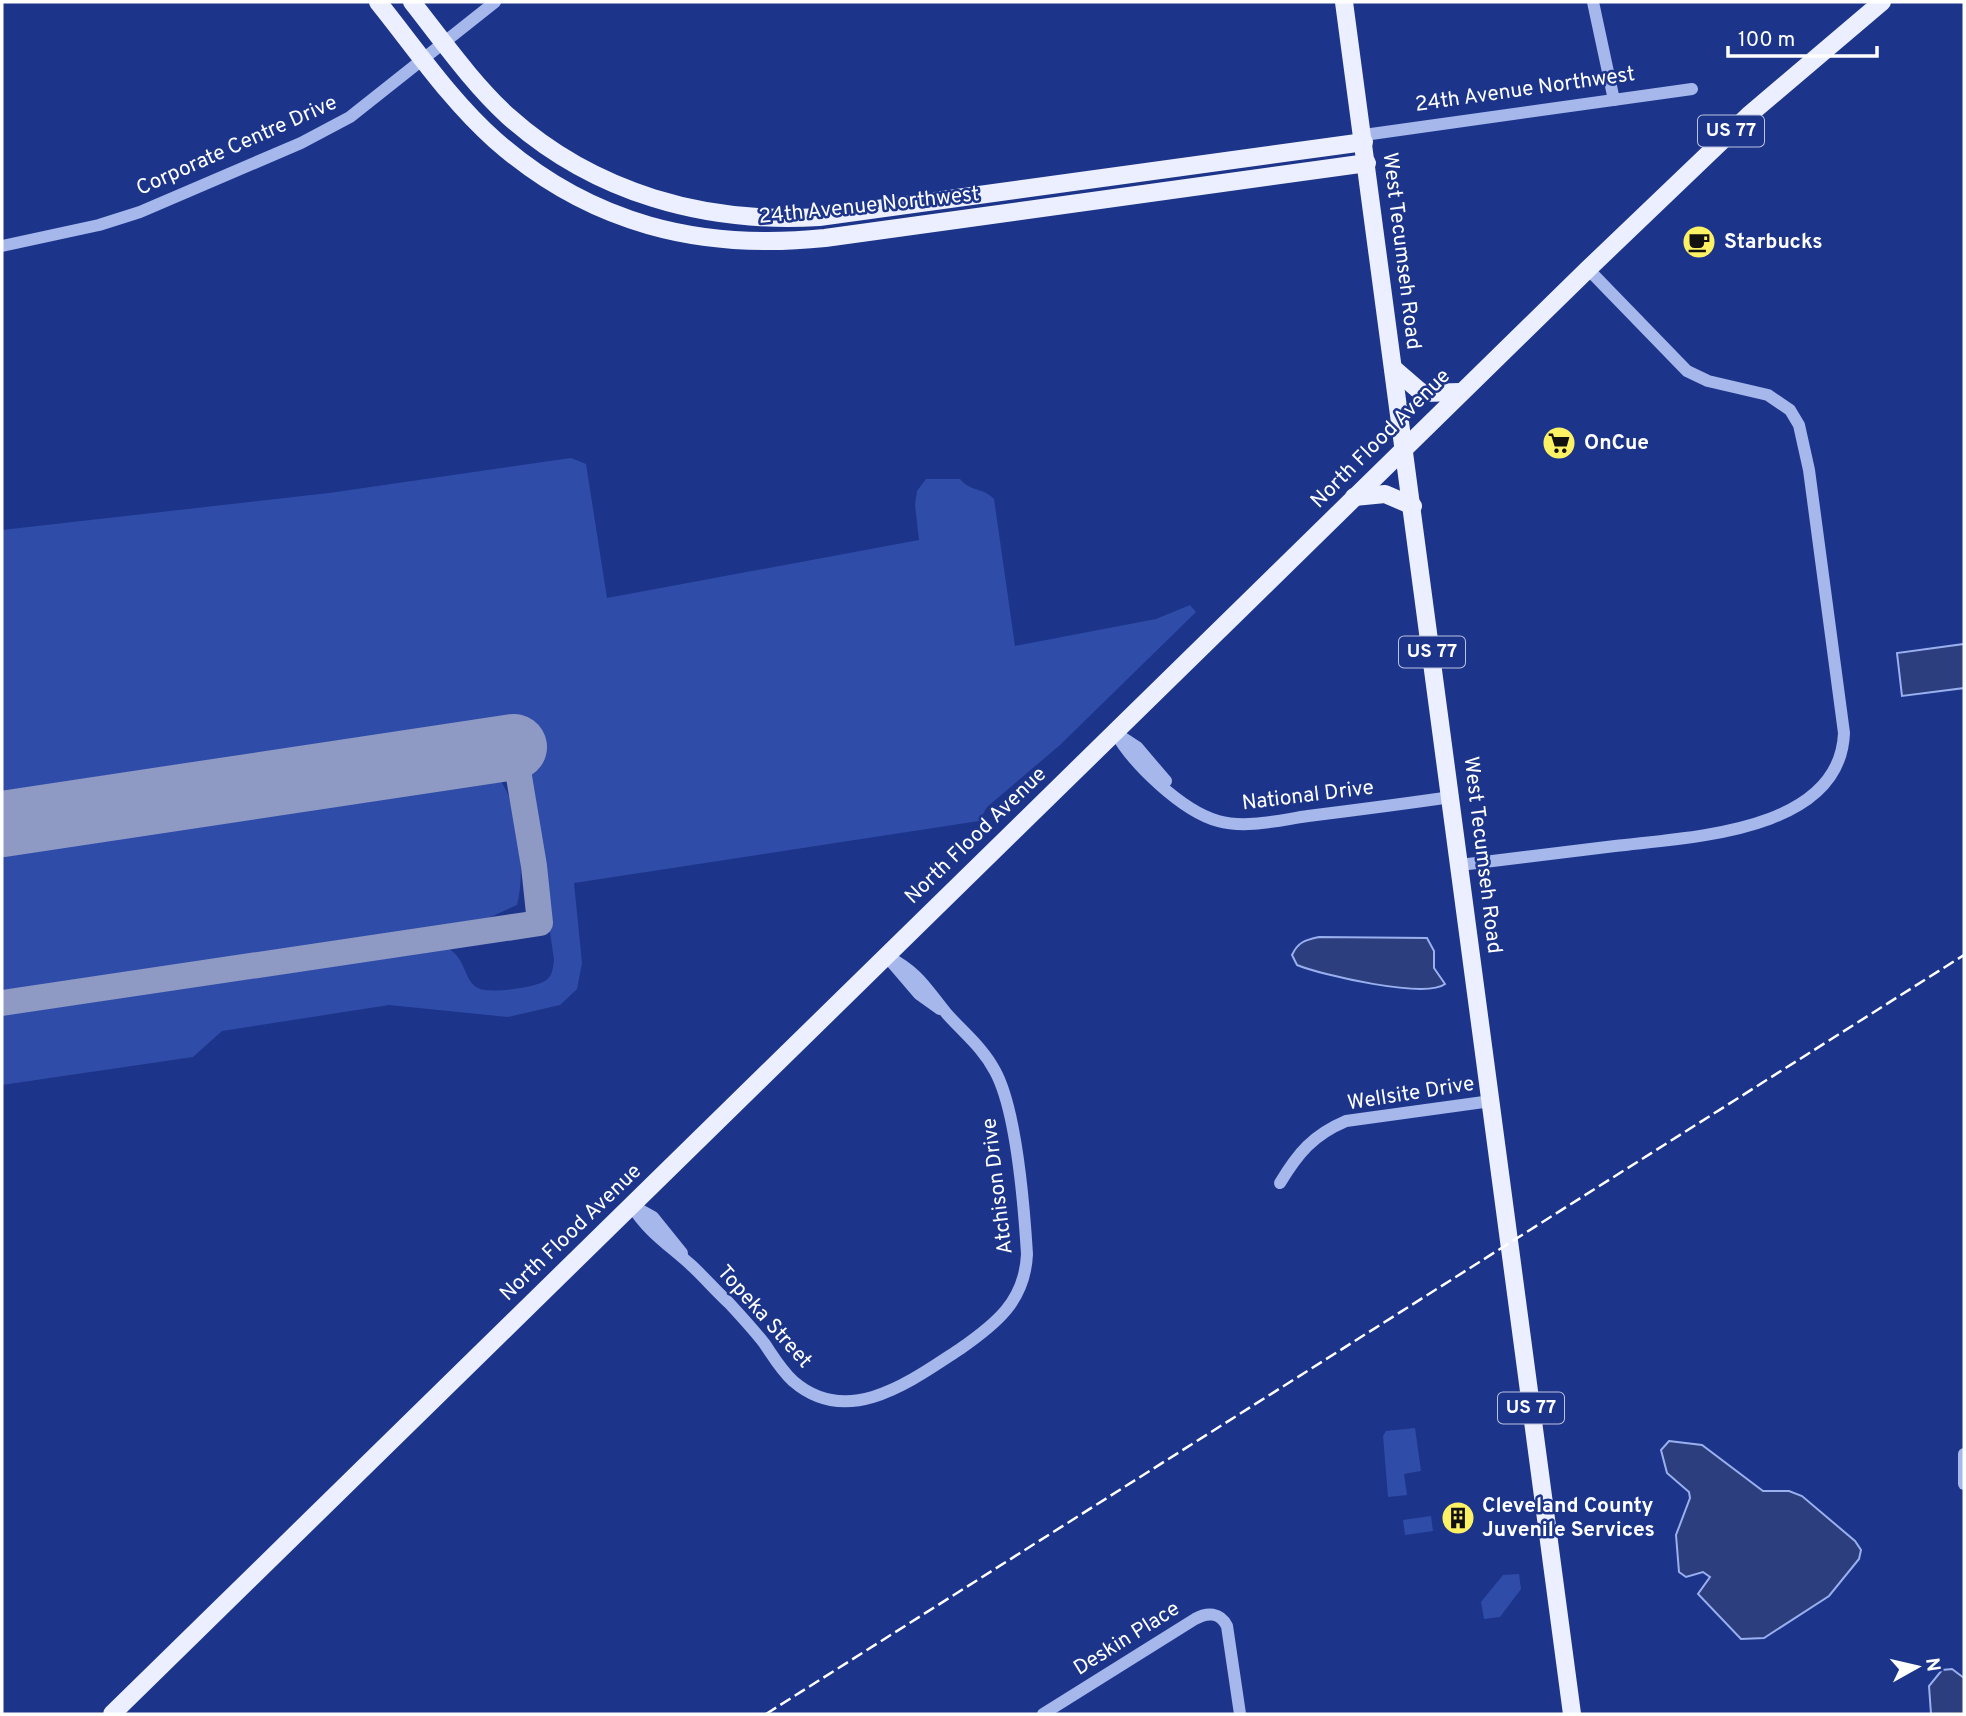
<svg xmlns="http://www.w3.org/2000/svg" width="1966" height="1716" viewBox="0 0 1966 1716" font-family="Overpass,sans-serif">
  <style>
    .green { fill: #2f4ca8 }
    .water { fill: #2c3e7e; stroke: #99afee; stroke-width: 2 }
    .lines { fill: none; stroke-linecap: round; stroke-linejoin: round }
    .taxiway { stroke: #8e9ac4; stroke-width: 26 }
    .runway { stroke: #8e9ac4; stroke-width: 66 }
    .minor { stroke: #a6b7ec; stroke-width: 12 }
    .major { stroke: #ecefff; stroke-width: 18 }
    .rail { stroke: #fff; stroke-width: 2.5; stroke-dasharray: 12 5; stroke-linecap: butt }
    .labels { text-anchor: middle; dominant-baseline: central; stroke-width: 5; stroke-linejoin: round; paint-order: stroke }
    .shield { fill: #1c358a; stroke: #bbc2dc; stroke-width: 2 }
    .shield-label { font-size: 19px; font-weight: bold; fill: #fff }
    .street-label { font-size: 21px; fill: #fff; stroke: #1c358a }
    .poi-label { font-size: 21px; font-weight: bold; fill: #fff; stroke: #1c358a; text-anchor: start }
  </style>
  <rect width="100%" height="100%" fill="#1c358a"/>
  <g class="green">
    <path d="M571 458 586 464 607 598 919 540 915 505 917 491 926 479H960C972 493 983 487 994 499L1015 646 1156 619 1190 605 1196 612 1060 745 987 807 979 821 574 883 582 963 577 989 560 1005 508 1017 389 1005 222 1031 193 1057 2 1085V1011L447 947C468 961 463 980 478 988 489 994 531 988 543 982 552 978 553 969 554 960L520 723 2 799V530L329 493Z"/>
    <path d="M494 773C520 797 526 872 517 905L484 920 412 934 2 995V845Z"/>
    <polygon points="1415,1428 1421,1471 1404,1474 1407,1495 1388,1497 1383,1436 1386,1431"/>
    <polygon points="1431,1516 1433,1531 1405,1535 1403,1520"/>
    <polygon points="1519,1574 1521,1589 1500,1617 1484,1619 1481,1602 1503,1575"/>
  </g>
  <g class="water">
    <polygon points="1964,644 1964,688 1902,696 1897,653"/>
    <path d="M1319 937 1427 938 1434 951V968L1445 984C1426 999 1321 975 1297 965L1292 955C1298 942 1305 940 1319 937Z"/>
    <polygon points="1669,1441 1702,1445 1763,1491 1789,1491 1802,1496 1855,1541 1861,1550 1859,1559 1829,1596 1764,1638 1741,1639 1698,1594 1710,1577 1703,1572 1686,1577 1679,1572 1676,1535 1690,1498 1689,1492 1667,1473 1661,1450"/>
    <polygon points="1952,1669 1964,1678 1964,1714 1931,1714 1929,1686 1942,1670"/>
  </g>
  <g class="lines">
    <polyline class="taxiway" points="2,1003 540,923 534,866 514,747"/>
    <polyline class="runway" points="2,824 514,747"/>
    <g class="minor">
      <polyline points="1593,2 1614,100"/>
      <polyline points="1364,135 1692,89"/>
      <polyline points="2,246 99,225 140,212 301,143 350,117 495,2"/>
      <path d="M1115 732C1133 764 1182 811 1218 821 1246 829 1280 820 1308 816 1356 810 1403 804 1451 797"/>
      <polyline points="1117,734 1137,747 1166,781"/>
      <path d="M1460 865C1512 859 1563 852 1615 846 1688 837 1840 833 1844 733L1809 470 1799 425 1790 410 1768 395 1708 381 1687 371 1588 269"/>
      <polyline points="889,959 919,994 940,1009"/>
      <path d="M1280 1183C1298 1153 1313 1135 1346 1121L1491 1101"/>
      <path d="M632 1206C648 1232 669 1245 691 1265 704 1277 716 1291 729 1303 741 1316 753 1329 764 1343 773 1356 781 1370 793 1381 848 1429 911 1381 960 1349 996 1324 1025 1301 1027 1254 1024 1206 1017 1111 995 1071 983 1048 964 1033 947 1014 924 986 920 974 887 956"/>
      <polyline points="633,1206 653,1217 682,1253"/>
      <polyline points="1964,1454 1964,1484"/>
      <path d="M1043 1714 1195 1619C1207 1612 1220 1612 1227 1626L1240 1714"/>
    </g>
    <g class="major">
      <path d="M378 2C415 48 450 100 495 140 590 224 700 251 825 238L1367 163"/>
      <path d="M412 2C442 40 472 83 508 116 594 193 705 224 819 217L1364 142"/>
      <polyline points="1344,2 1572,1714"/>
      <polyline points="1393,368 1422,393 1461,392"/>
      <polyline points="1354,497 1385,494 1413,506"/>
      <polyline points="112,1714 1588,269 1750,114 1882,2"/>
    </g>
    <polyline class="rail" points="766,1714 1964,955"/>
  </g>
  <defs>
    <symbol id="cafe-disc" viewBox="-11 -11 22 22"><circle r="9.5" fill="#fdf164" stroke="#1c358a"/><path d="M-5.5-4.5H6V0H3Q3 3.5 0 3.5H-2.5Q-5.5 3.5-5.5 0ZM3-3.2v2h1.7v-2ZM-6 4.5H4V6H-6Z" fill="#111"/></symbol>
    <symbol id="supermarket-disc" viewBox="-11 -11 22 22"><circle r="9.5" fill="#fdf164" stroke="#1c358a"/><path d="M-6-5.5h2.5l.6 2H6L4.5 2H-2.5L-4.4-4H-6ZM-1.5 3.2a1.3 1.3 0 1 0 .1 0ZM3 3.2a1.3 1.3 0 1 0 .1 0Z" fill="#111"/></symbol>
    <symbol id="building-disc" viewBox="-11 -11 22 22"><circle r="9.5" fill="#fdf164" stroke="#1c358a"/><path d="M-4-6H4V6H1V3H-1V6H-4ZM-2.5-4.3h1.7v1.8h-1.7ZM.8-4.3h1.7v1.8H.8ZM-2.5-1h1.7V.8h-1.7ZM.8-1h1.7V.8H.8Z" fill="#111"/></symbol>
  </defs>
  <g fill-rule="evenodd">
    <use href="#cafe-disc" x="1680" y="223" width="38" height="38"/>
    <use href="#supermarket-disc" x="1540" y="424" width="38" height="38"/>
    <use href="#building-disc" x="1439" y="1499" width="38" height="38"/>
  </g>
  <g class="labels">
    <g class="shield">
      <rect x="1698" y="115.5" width="66" height="31" rx="5"/>
      <rect x="1399" y="636.5" width="66" height="31" rx="5"/>
      <rect x="1498" y="1392.5" width="66" height="31" rx="5"/>
    </g>
    <g class="shield-label">
      <text x="1731" y="131">US 77</text>
      <text x="1432" y="652">US 77</text>
      <text x="1531" y="1408">US 77</text>
    </g>
    <g class="street-label">
      <text transform="translate(1525 90) rotate(-8)">24th Avenue Northwest</text>
      <text transform="translate(237 146) rotate(-24)">Corporate Centre Drive</text>
      <text transform="translate(869 206) rotate(-6)">24th Avenue Northwest</text>
      <text transform="translate(1401 251) rotate(83)">West Tecumseh Road</text>
      <text transform="translate(1381 439) rotate(-45)">North Flood Avenue</text>
      <text transform="translate(1308 796) rotate(-7)">National Drive</text>
      <text transform="translate(976 836) rotate(-44)">North Flood Avenue</text>
      <text transform="translate(1482 855) rotate(83)">West Tecumseh Road</text>
      <text transform="translate(1411 1094) rotate(-9)">Wellsite Drive</text>
      <text transform="translate(998 1186) rotate(-97)">Atchison Drive</text>
      <text transform="translate(571 1233) rotate(-44)">North Flood Avenue</text>
      <text transform="translate(764 1317) rotate(48)">Topeka Street</text>
      <text transform="translate(1127 1639) rotate(-32)">Deskin Place</text>
    </g>
    <g class="poi-label">
      <text x="1724" y="242">Starbucks</text>
      <text x="1584" y="443">OnCue</text>
      <text x="1482" y="1506">Cleveland County<tspan x="1482" dy="24">Juvenile Services</tspan></text>
    </g>
  </g>
  <rect width="1966" height="1716" fill="none" stroke="#ffffff" stroke-width="7"/>
  <g transform="translate(1917 1667) rotate(82)" stroke="#1c358a" stroke-width="5" paint-order="stroke">
  <path d="M0-5L12 26L0 18L-12 26Z" fill="#ffffff"/>
  <text y="-10" font-size="19" font-weight="bold" text-anchor="middle" fill="#ffffff">N</text>
  </g>
  <path d="M1728 46v10h149v-10" fill="none" stroke="#ffffff" stroke-width="3.5"/>
  <text x="1738" y="46" font-size="21" fill="#ffffff" stroke="#1c358a" stroke-width="5" paint-order="stroke">100 m</text>
</svg>
